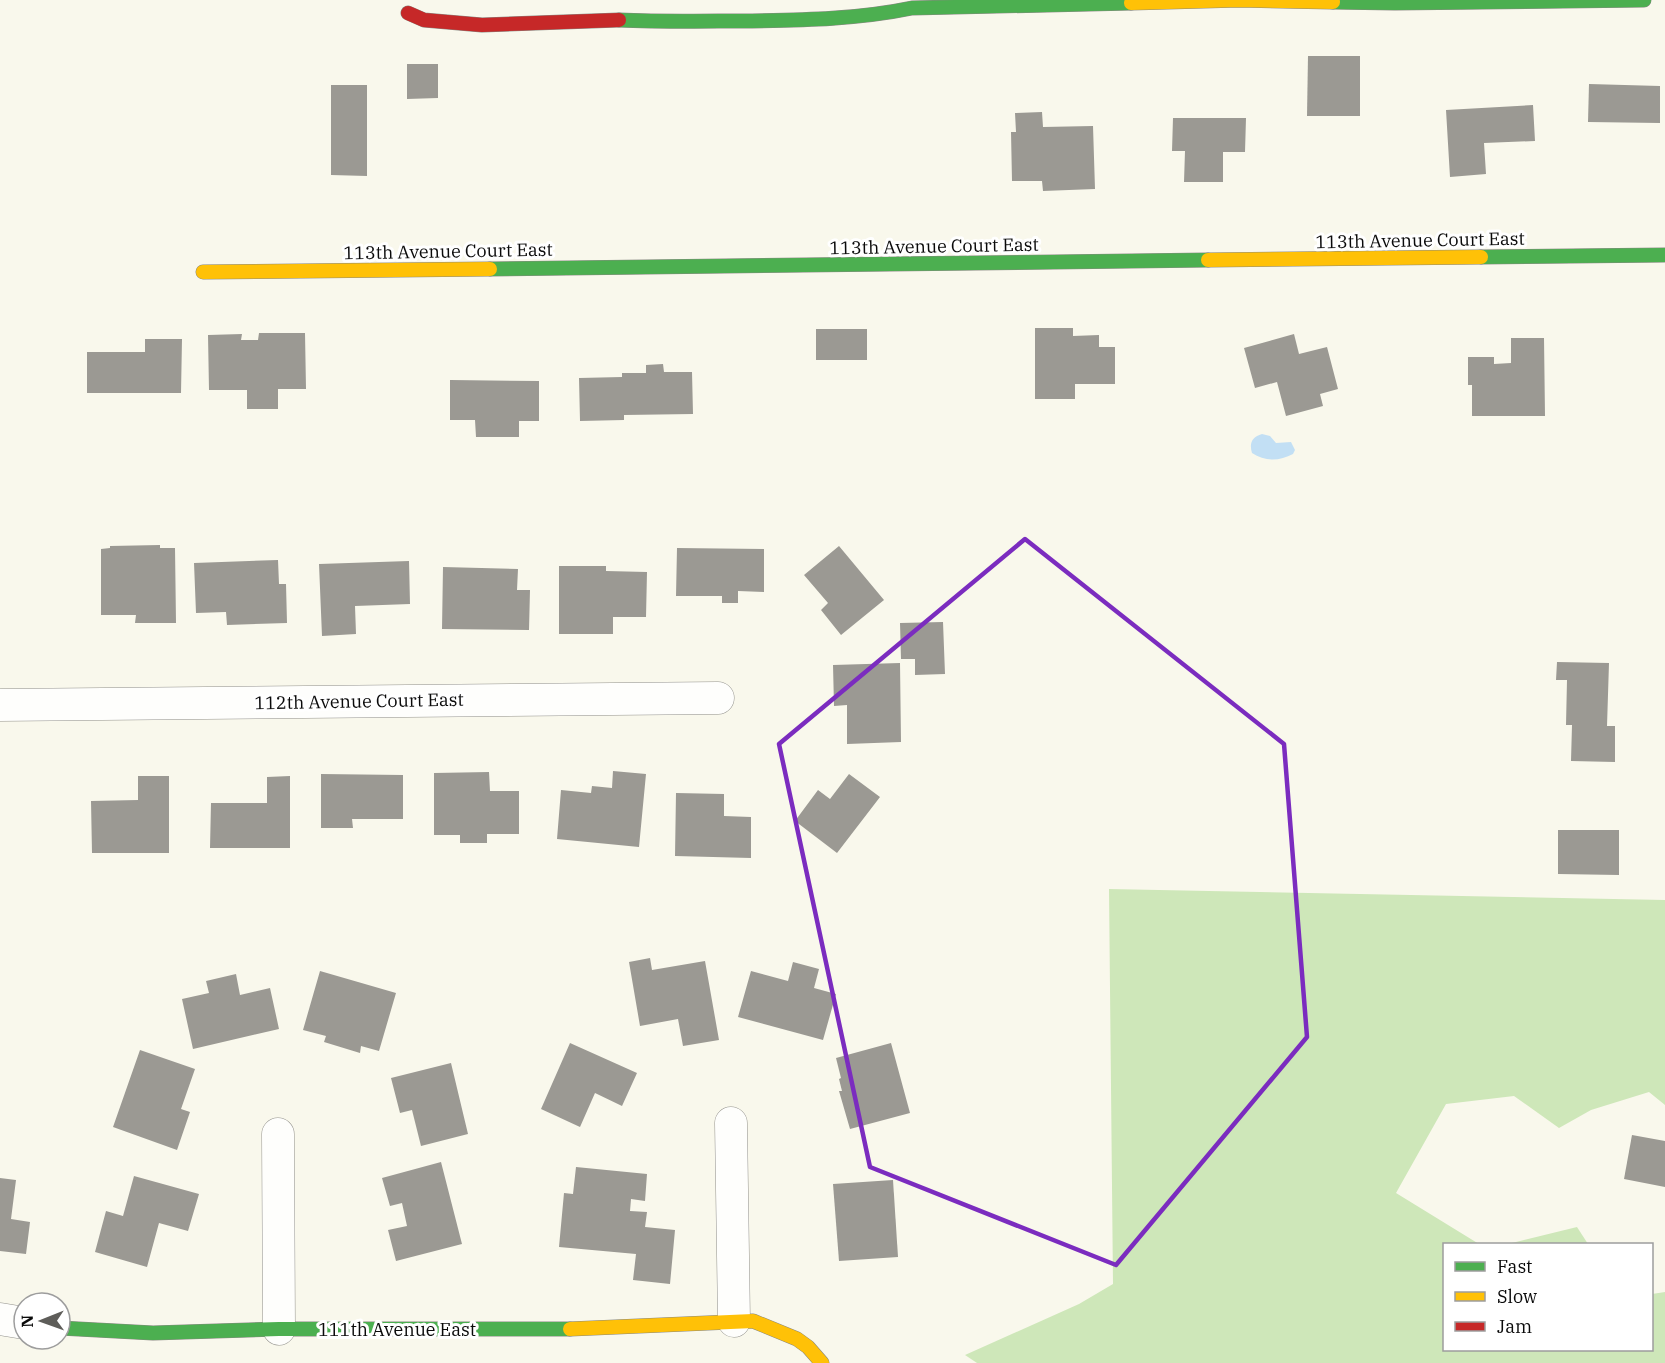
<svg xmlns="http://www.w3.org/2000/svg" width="1665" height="1363" viewBox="0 0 1665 1363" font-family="'IBM Plex Serif',serif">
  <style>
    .forest { fill: #cee7b9 }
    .water { fill: #c2dff4 }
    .building { fill: #9b9993 }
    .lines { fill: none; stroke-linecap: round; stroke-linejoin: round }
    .street-casing { stroke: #92918c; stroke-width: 33 }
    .fast-casing { stroke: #888882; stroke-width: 15 }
    .slow-casing { stroke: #888882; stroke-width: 15 }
    .jam-casing { stroke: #888882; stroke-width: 15 }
    .street { stroke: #fefefc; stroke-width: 32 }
    .fast { stroke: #4caf50; stroke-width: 14 }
    .slow { stroke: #ffc107; stroke-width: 14 }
    .jam { stroke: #c62828; stroke-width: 14 }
    .marked { fill: none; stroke: #7b2cbf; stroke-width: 4.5; stroke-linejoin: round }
    .labels { text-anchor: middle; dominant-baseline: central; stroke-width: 6; stroke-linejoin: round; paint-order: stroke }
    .street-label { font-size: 18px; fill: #0a0a0a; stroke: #fff }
  </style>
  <rect width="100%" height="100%" fill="#f9f8ec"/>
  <g class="forest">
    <polygon points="1109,889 1665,900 1665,1105 1649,1092 1591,1110 1559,1128 1514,1096 1446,1104 1396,1193 1479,1244 1444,1244 1444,1350 1652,1350 1652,1294 1665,1292 1665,1363 977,1363 965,1355 1079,1304 1113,1284"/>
    <polygon points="1577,1227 1588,1244 1508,1244"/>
  </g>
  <path class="water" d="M1262 434 1270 436 1276 443 1291 442 1295 450 1293 454C1280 461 1265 462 1252 453 1249 443 1252 437 1262 434Z"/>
  <g class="building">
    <polygon points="1308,56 1360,56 1360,116 1307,116"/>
    <polygon points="407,64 438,64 438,98 407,99"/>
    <polygon points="1589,84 1660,86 1660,123 1588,122"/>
    <polygon points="331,85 367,85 367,176 331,175"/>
    <polygon points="1533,105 1535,141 1484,143 1486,174 1450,177 1446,110"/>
    <polygon points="1042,112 1043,127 1093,126 1095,189 1043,191 1042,181 1012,181 1011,132 1016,132 1015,113"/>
    <polygon points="1173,118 1246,118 1245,152 1223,152 1223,182 1184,182 1185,151 1172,151"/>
    <polygon points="1035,328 1073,328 1073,336 1099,335 1099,347 1115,347 1115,384 1075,384 1075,399 1035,399"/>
    <rect x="816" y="329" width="51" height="31"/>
    <polygon points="259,333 305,333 306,389 278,389 278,409 247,409 247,390 209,390 208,335 242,334 241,340 258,340"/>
    <polygon points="1294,334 1299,354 1327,347 1338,389 1320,394 1323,406 1286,416 1277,382 1255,388 1244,348"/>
    <polygon points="1511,338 1544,338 1545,416 1472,416 1472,385 1468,385 1468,357 1494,357 1494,364 1511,363"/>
    <polygon points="145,339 182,339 181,393 87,393 87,352 145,352"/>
    <polygon points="663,364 664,372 692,372 693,414 624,415 624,420 580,421 579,378 622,377 622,373 646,373 646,365"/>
    <polygon points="450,380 539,381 539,421 519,421 519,437 476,437 475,420 450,420"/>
    <polygon points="160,545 160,548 175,548 176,623 135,623 136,615 101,615 101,549 110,548 110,546"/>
    <polygon points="839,546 884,600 841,635 821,610 828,603 804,575"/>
    <polygon points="677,548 764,549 764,592 738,591 738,603 722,603 722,596 676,596"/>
    <polygon points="278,560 279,584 286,584 287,623 227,625 226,612 196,613 194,563"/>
    <polygon points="409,561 410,604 355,606 356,634 322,636 319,564"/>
    <polygon points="559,566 606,566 606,571 647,572 646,617 613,617 613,634 559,634"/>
    <polygon points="443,567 518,569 517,590 530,590 529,630 442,629"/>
    <polygon points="943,622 945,674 915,675 915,659 901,659 900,623"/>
    <polygon points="1557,662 1609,663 1607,726 1615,726 1615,762 1571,761 1572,725 1566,725 1567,680 1556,680"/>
    <polygon points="900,663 901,742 847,744 847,705 834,706 833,665"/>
    <polygon points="613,771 646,774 639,847 557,839 561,790 591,793 592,786 612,788"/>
    <polygon points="489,772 490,791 519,791 519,834 487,834 487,843 460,843 460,835 434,835 434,773"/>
    <polygon points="321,774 403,775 403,819 352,819 353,828 321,828"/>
    <polygon points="849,774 880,797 837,853 795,821 818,790 830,799"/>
    <polygon points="138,776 169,776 169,853 92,853 91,801 138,800"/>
    <polygon points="290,776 290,848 210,848 211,803 267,803 267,777"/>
    <polygon points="676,793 724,794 724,816 751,817 751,858 675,856"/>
    <polygon points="1558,830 1619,830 1619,875 1558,874"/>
    <polygon points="650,958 652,970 705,961 719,1040 683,1046 678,1019 640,1026 629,962"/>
    <polygon points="793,962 819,969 814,988 836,994 823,1040 738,1017 751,971 788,981"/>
    <polygon points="320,971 396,993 379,1051 361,1046 360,1053 324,1042 326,1036 303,1030"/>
    <polygon points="236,974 240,995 270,988 279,1029 193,1049 182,999 209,993 206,981"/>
    <polygon points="570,1043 637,1073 622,1106 595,1093 580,1127 541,1109"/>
    <polygon points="891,1043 910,1113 850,1129 839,1091 842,1091 839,1079 841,1078 836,1058"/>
    <polygon points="140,1050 195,1069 181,1109 190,1112 177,1150 113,1127"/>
    <polygon points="451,1063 468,1134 421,1146 412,1110 400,1113 391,1078"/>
    <polygon points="1632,1135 1665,1141 1665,1187 1624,1179"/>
    <polygon points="441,1162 462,1244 396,1261 388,1230 407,1226 402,1203 390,1206 382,1178"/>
    <polygon points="576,1167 647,1174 645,1201 631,1199 630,1211 647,1212 645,1227 675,1230 670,1284 633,1280 636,1254 559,1247 564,1193 573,1194"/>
    <polygon points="134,1176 199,1194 188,1231 159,1223 147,1267 95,1252 106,1211 123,1216"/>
    <polygon points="0,1178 16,1180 11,1219 30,1222 26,1254 0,1251"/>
    <polygon points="893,1180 898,1257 839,1261 833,1184"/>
  </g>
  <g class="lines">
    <defs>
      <g id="street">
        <polyline points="0,705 718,698"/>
        <polyline points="731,1123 734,1321"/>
        <polyline points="278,1134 279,1329"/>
        <polyline points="0,1319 24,1323"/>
      </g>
      <g id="fast">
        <polyline points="1333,2 1395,3 1644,0"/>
        <path d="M619 20C664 22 708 21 752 21 806 20 859 19 912 8L1131 3"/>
        <polyline points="1481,257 1665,255"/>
        <polyline points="490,269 1208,260"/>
        <polyline points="60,1328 153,1333 279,1329 570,1329"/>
      </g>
      <g id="slow">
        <polyline points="1131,3 1239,0 1333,2"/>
        <polyline points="1208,260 1481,257"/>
        <polyline points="203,272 490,269"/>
        <polyline points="570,1329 753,1321 797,1339 808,1347 822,1363"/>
      </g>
      <polyline id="jam" points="408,13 424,20 482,25 619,20"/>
    </defs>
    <use href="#street" class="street-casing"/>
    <use href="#fast" class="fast-casing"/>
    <use href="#slow" class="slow-casing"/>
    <use href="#jam" class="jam-casing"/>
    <use href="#street" class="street"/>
    <use href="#fast" class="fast"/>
    <use href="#slow" class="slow"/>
    <use href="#jam" class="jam"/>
  </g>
  <path class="marked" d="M1025 539 1284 744 1307 1037 1116 1265 870 1167 779 744Z"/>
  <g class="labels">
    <g class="street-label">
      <text transform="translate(1420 240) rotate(-1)">113th Avenue Court East</text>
      <text transform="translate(934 246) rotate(-1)">113th Avenue Court East</text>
      <text transform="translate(448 251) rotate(-1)">113th Avenue Court East</text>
      <text transform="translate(359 701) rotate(-1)">112th Avenue Court East</text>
      <text x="397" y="1329">111th Avenue East</text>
    </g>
  </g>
  <rect x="1443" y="1243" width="210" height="108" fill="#ffffff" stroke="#9d9d9d" stroke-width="1.5"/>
  <rect x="1455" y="1262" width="30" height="9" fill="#4caf50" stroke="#9d9d9d" stroke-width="1.5"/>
  <text x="1497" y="1273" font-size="18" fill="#0a0a0a">Fast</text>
  <rect x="1455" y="1292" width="30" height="9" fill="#ffc107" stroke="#9d9d9d" stroke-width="1.5"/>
  <text x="1497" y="1303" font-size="18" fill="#0a0a0a">Slow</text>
  <rect x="1455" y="1322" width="30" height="9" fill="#c62828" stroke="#9d9d9d" stroke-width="1.5"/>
  <text x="1497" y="1333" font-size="18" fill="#0a0a0a">Jam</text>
  <g transform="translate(42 1321) rotate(269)"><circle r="28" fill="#ffffff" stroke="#9d9d9d" stroke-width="1.5"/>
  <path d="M0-4.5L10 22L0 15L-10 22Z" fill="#5e5d59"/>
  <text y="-9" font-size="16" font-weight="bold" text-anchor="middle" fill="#0a0a0a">N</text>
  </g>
</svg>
